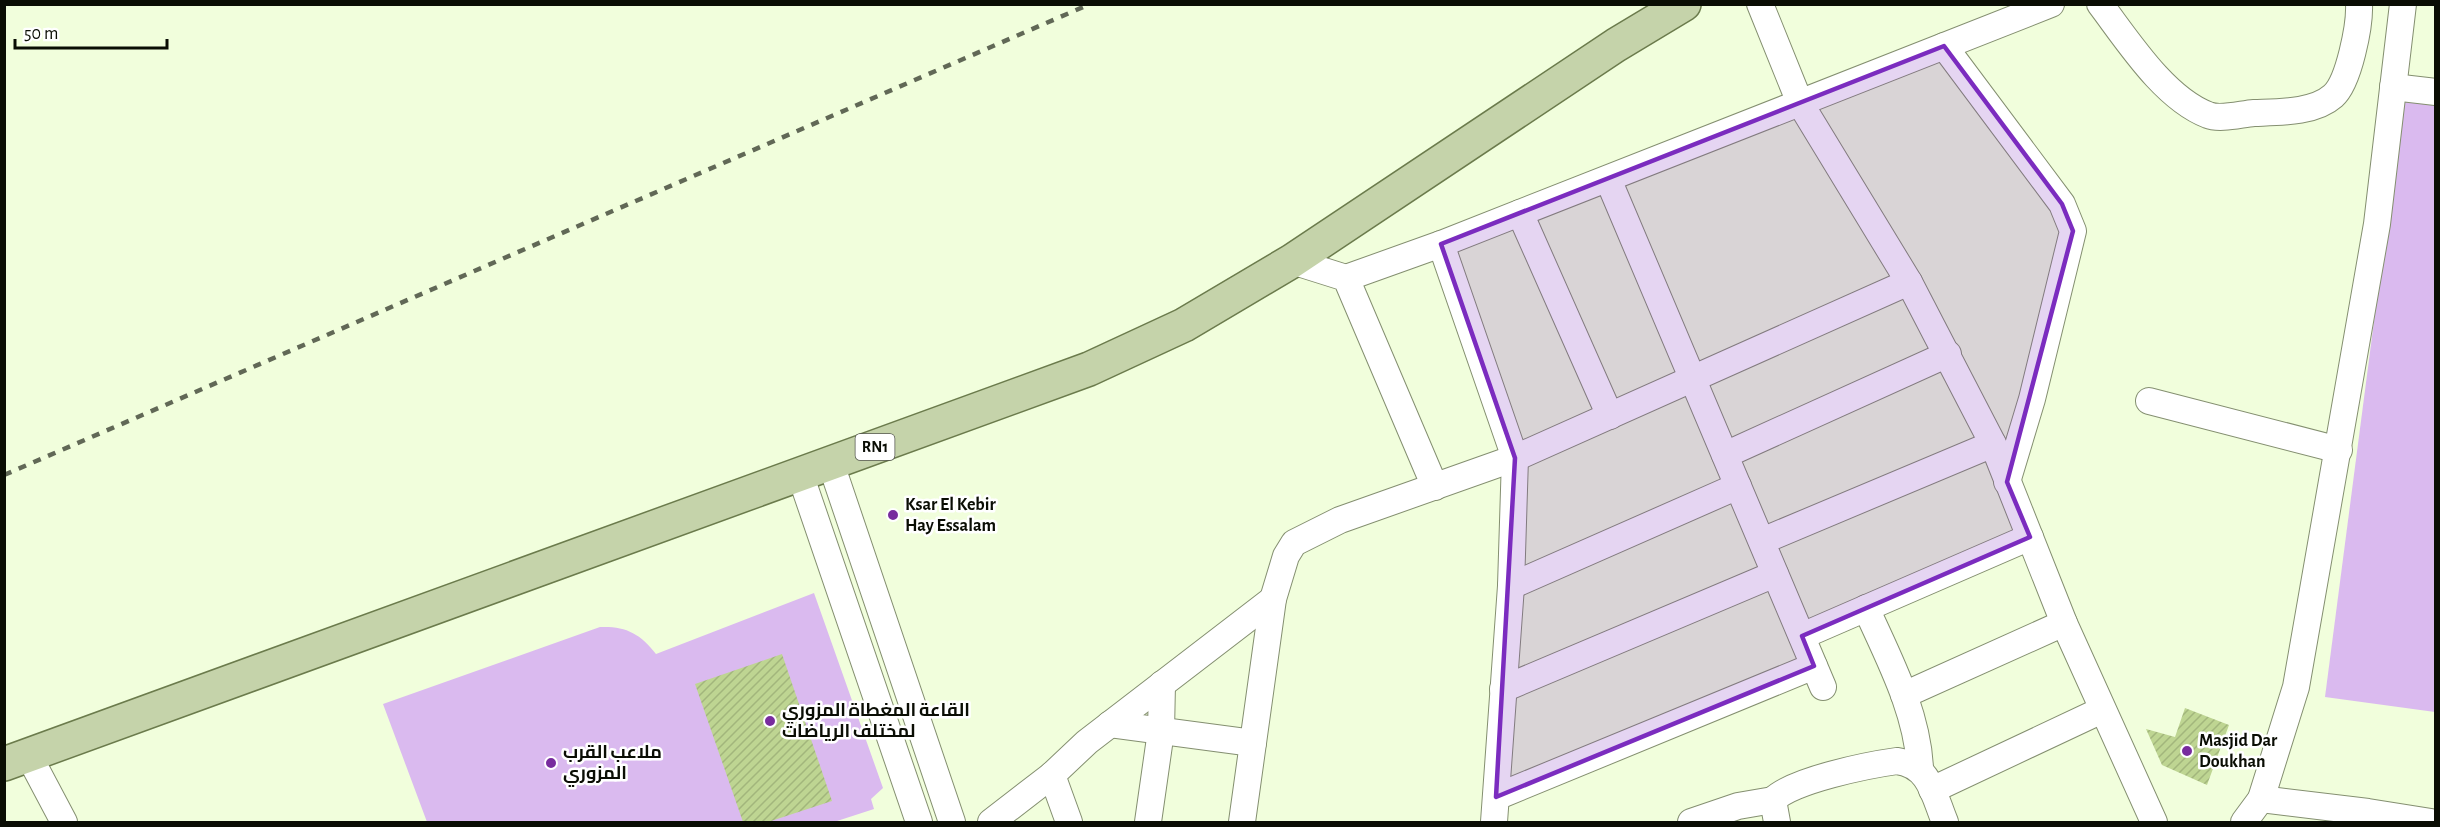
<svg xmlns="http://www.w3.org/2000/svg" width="2440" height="827" viewBox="0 0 2440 827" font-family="'Alegreya Sans',Cairo,sans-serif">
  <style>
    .green { fill: #dabaef }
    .building { fill: url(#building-hatch) }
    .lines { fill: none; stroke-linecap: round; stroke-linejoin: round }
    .minor-casing { stroke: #848f70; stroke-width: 28 }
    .major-casing { stroke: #6b7b4c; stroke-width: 36 }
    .minor { stroke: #fff; stroke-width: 26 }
    .major { stroke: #c5d3aa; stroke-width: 33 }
    .rail { stroke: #616856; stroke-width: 4.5; stroke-dasharray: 8 8; stroke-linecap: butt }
    .marked { fill: #7b2cbf; fill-opacity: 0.2; stroke: #7b2cbf; stroke-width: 4.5; stroke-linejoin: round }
    .poi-dot { fill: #782c9e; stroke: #fff; stroke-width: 2 }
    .labels { text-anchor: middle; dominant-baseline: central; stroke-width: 5; stroke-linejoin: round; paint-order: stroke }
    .shield { fill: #fff; stroke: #54564f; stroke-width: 1.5 }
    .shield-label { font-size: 16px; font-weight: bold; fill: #0a0d04 }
    .poi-label { font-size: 18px; font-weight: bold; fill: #0a0d04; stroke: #fff; text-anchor: start }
  </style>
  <defs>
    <pattern id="building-hatch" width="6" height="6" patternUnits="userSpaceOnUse" patternTransform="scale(1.5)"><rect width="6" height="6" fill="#bed592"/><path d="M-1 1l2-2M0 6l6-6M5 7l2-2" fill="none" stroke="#a2b67c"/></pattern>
  </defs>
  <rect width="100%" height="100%" fill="#f1fedc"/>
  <g class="green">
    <polygon points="2403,99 2435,104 2435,712 2325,697"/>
    <path d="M814 593 883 788 871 799 874 809 834 822H427L383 704 600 627C625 626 640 633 656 654Z"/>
  </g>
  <g class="building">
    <polygon points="782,654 832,801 768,822 743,822 695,684"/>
    <polygon points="2185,708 2229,725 2207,785 2162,765 2146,729 2175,737"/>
  </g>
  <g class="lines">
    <defs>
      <g id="minor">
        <polyline points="1760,4 1800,103 1909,282 1993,444 2064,623 2154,822"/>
        <path d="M2100 4C2128 41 2164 98 2208 115 2220 120 2241 114 2254 113 2278 112 2314 113 2333 96 2349 82 2360 25 2359 4"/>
        <polyline points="1944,46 2062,204 2073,231 2032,399 2007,482"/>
        <polyline points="2393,87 2436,92"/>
        <polyline points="1608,179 1823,687"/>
        <polyline points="1520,213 1610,416"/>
        <polyline points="1441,244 1515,458 1511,586 1494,822"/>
        <polyline points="1292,261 1346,278 1435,487"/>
        <polyline points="1346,278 1441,244 2051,4"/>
        <polyline points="2149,401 2339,450"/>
        <polyline points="1725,455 1948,354"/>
        <polyline points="831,464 952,822"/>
        <polyline points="800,474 919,822"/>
        <polyline points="1762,541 1993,444"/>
        <polyline points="1511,586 1738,486"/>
        <path d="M1866 608C1889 659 1918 713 1920 769"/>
        <polyline points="1802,636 2030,537"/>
        <polyline points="1503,689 1775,574"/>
        <polyline points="1904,695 2064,623"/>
        <polyline points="1110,724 1253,743"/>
        <polyline points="29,756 64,822"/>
        <polyline points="1052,775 1069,822"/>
        <polyline points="1932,790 2102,710"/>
        <polyline points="1496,797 1814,666"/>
        <polyline points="2261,799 2368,812 2431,822"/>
        <polyline points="991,822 1052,775 1087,742 1273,599"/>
        <polyline points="1148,822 1161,731 1162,684"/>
        <polyline points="1242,822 1273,599 1286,556 1294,543 1340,520 1515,458 1909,282"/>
        <polyline points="1691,822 1738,806 1773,800"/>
        <path d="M1777 822 1773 800C1793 780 1868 765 1897 761 1930 765 1934 796 1945 822"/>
        <polyline points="2244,822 2261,799 2296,687 2377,224 2403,4"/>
      </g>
      <polyline id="major" points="4,764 1089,369 1184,325 1292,261 1616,45 1684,4"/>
    </defs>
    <use href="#minor" class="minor-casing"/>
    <use href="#major" class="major-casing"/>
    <use href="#minor" class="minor"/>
    <use href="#major" class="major"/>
    <polyline class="rail" points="4,475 1090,4"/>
  </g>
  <path class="marked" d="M1944 46 2062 204 2073 231 2007 482 2030 537 1802 636 1814 666 1496 797 1515 458 1441 244Z"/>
  <g class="poi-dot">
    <circle cx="893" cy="515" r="6"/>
    <circle cx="770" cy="721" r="6"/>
    <circle cx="2187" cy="751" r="6"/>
    <circle cx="551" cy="763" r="6"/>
  </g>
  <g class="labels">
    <rect class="shield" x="855.5" y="434" width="39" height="26" rx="4.5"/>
    <g class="shield-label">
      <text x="875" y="447">RN1</text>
    </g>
    <g class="poi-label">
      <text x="905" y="505">Ksar El Kebir<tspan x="905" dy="21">Hay Essalam</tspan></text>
      <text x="782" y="711">القاعة المغطاة المزوري<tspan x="782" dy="21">لمختلف الرياضات</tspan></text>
      <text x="2199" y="741">Masjid Dar<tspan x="2199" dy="21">Doukhan</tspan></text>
      <text x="563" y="753">ملاعب القرب<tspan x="563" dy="21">المزوري</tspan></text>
    </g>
  </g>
  <rect width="2440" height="827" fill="none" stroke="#0a0d04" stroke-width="12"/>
  <path d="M15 39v9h152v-9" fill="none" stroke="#0a0d04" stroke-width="3"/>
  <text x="24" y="39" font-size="18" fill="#0a0d04" stroke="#ffffff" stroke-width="4.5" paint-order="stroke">50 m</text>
</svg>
